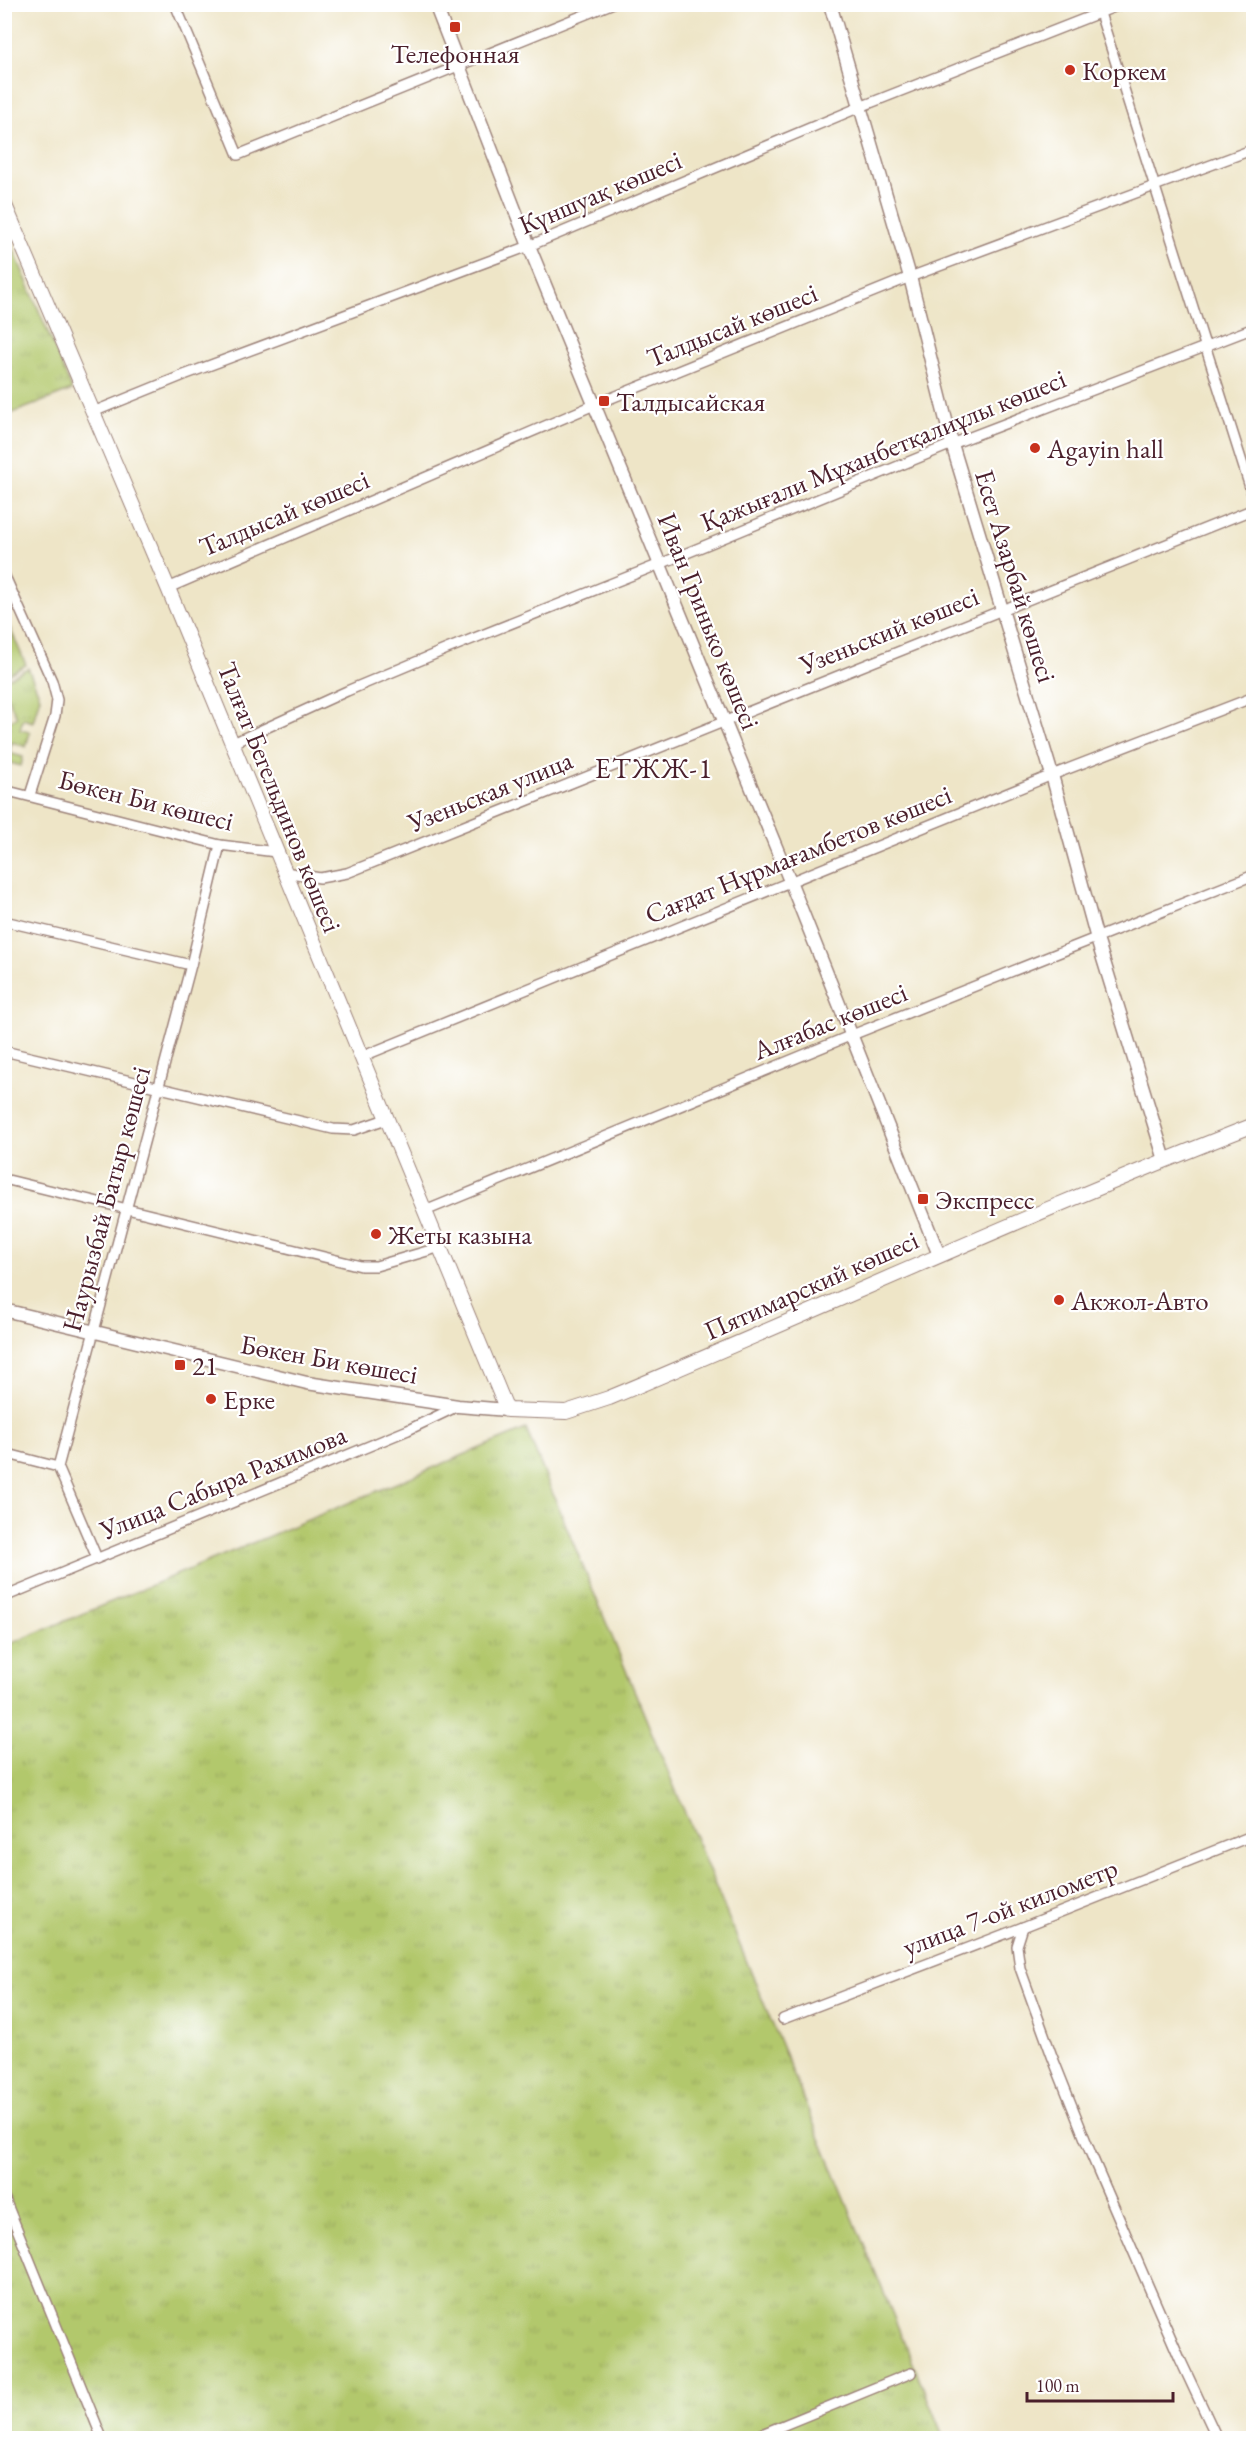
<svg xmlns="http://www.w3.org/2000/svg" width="1258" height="2443" viewBox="0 0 1258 2443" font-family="'EB Garamond',serif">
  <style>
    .grass { fill: url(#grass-tufts); stroke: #7e744c; stroke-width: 1.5 }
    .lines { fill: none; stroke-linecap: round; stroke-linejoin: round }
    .minor-casing { stroke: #9c8279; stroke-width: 12 }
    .tertiary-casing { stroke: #9c8279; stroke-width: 15 }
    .secondary-casing { stroke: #9c8279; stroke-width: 16 }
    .minor { stroke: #fff; stroke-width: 9 }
    .tertiary { stroke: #fff; stroke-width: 12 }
    .secondary { stroke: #fff; stroke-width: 14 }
    .poi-dot { fill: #c8321e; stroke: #fff; stroke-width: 2 }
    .labels { text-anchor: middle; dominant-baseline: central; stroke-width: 4.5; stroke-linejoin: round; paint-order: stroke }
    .poi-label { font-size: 27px; fill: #4a1f2b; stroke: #fff; text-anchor: start }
    .street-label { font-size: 27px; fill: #4a1f2b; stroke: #fff }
    .neighbourhood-label { font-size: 28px; letter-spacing: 1.5px; fill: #4a1f2b; stroke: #fff }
  </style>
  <defs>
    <pattern id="grass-tufts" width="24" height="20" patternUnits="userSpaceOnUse" patternTransform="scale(1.5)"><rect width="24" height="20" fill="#b2c86c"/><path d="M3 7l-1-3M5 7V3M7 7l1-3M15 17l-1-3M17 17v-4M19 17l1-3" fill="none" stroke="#9bab5e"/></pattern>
  </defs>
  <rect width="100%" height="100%" fill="#fff"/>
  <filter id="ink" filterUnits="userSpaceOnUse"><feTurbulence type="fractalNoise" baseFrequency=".0167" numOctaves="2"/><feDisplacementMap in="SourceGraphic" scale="12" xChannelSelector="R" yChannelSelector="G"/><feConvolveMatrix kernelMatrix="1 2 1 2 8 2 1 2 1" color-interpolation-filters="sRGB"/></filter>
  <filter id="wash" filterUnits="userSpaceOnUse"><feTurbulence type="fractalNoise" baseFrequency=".008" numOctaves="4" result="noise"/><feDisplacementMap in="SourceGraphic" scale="24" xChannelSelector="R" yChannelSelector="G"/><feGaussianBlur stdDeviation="1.35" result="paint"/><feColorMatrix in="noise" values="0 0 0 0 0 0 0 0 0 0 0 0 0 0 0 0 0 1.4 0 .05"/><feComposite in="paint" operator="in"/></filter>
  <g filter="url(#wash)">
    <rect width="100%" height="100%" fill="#eee5c7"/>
    <g class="grass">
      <polygon points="5,229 72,390 5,416 4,416"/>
      <polygon points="4,620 7,621 26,665 5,676"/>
      <polygon points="28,668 40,697 33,722 23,719 20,730 30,732 26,747 12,742 9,753 23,757 21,766 7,762 5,769 5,724 17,717 5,693 5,680"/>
      <polygon points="526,1429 944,2438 5,2438 5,1646"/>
    </g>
  </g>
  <g filter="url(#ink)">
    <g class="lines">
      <defs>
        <g id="minor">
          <polyline points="175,4 238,155 611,4"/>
          <polyline points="1100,13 1254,500"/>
          <polyline points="93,412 184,375 529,246 860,107 1122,4"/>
          <polyline points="4,574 52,681 57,700 55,716 30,795"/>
          <polyline points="168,588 594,405 910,277 1254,149"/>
          <polyline points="233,743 347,691 447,649 660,564 952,444 1254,328"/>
          <polyline points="4,790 220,845 276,852"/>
          <polyline points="285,872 320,878 347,873 1254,509"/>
          <polyline points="4,921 191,965"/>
          <polyline points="4,1051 333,1129 354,1130 386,1119"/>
          <polyline points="361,1057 1052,775 1254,697"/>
          <polyline points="4,1179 361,1266 376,1266 441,1247"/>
          <polyline points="425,1211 852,1035 1254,875"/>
          <polyline points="4,1453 58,1467"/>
          <polyline points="97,1558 58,1467 191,965 220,845"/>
          <polyline points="4,1597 408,1430 458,1406"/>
          <polyline points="1023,1927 1017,1946 1020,1968 1052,2056 1091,2154 1180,2359 1217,2438"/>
          <polyline points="783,2019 1023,1927 1254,1835"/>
          <polyline points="4,2197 102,2438"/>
          <polyline points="752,2438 911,2373"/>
        </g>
        <g id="tertiary">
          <polyline points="435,4 529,246 790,881 939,1255"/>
          <polyline points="830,4 910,277 952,444 1052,775 1097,939 1165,1160"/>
          <polyline points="4,1310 307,1383 458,1406 507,1410"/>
        </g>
        <path id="secondary" d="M4 203 168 588 507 1410 566 1412 609 1398C824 1308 1036 1210 1254 1125"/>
      </defs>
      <use href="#minor" class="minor-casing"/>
      <use href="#tertiary" class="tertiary-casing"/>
      <use href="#secondary" class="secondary-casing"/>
      <use href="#minor" class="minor"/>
      <use href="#tertiary" class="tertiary"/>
      <use href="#secondary" class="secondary"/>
    </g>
  </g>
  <g class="poi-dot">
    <rect x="449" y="21" width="12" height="12" rx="3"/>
    <circle cx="1070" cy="70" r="6"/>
    <rect x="598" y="395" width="12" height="12" rx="3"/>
    <circle cx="1035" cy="448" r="6"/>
    <rect x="917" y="1193" width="12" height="12" rx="3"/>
    <circle cx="376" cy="1234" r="6"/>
    <circle cx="1059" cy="1300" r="6"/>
    <rect x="174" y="1359" width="12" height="12" rx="3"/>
    <circle cx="211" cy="1399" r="6"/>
  </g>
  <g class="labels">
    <g class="poi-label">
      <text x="455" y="53" text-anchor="middle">Телефонная</text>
      <text x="1082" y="70">Коркем</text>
      <text x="616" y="401">Талдысайская</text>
      <text x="1047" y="448">Agayin hall</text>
      <text x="935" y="1199">Экспресс</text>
      <text x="388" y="1234">Жеты казына</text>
      <text x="1071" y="1300">Акжол-Авто</text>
      <text x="192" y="1365">21</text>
      <text x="223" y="1399">Ерке</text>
    </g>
    <g class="street-label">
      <text transform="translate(600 192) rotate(-23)">Күншуақ көшесі</text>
      <text transform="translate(732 325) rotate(-22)">Талдысай көшесі</text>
      <text transform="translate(883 450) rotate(-22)">Қажығали Мұханбетқалиұлы көшесі</text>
      <text transform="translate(284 513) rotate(-23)">Талдысай көшесі</text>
      <text transform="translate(1016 576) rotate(73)">Есет Азарбай көшесі</text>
      <text transform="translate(709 621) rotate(68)">Иван Гринько көшесі</text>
      <text transform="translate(889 630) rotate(-22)">Узеньский көшесі</text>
      <text transform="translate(490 791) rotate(-22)">Узеньская улица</text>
      <text transform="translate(280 797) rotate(68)">Талғат Бегельдинов көшесі</text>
      <text transform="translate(146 800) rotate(14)">Бөкен Би көшесі</text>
      <text transform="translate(798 854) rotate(-22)">Сағдат Нұрмағамбетов көшесі</text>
      <text transform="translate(830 1021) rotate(-22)">Алғабас көшесі</text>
      <text transform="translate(106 1199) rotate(-75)">Наурызбай Батыр көшесі</text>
      <text transform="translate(811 1285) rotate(-24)">Пятимарский көшесі</text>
      <text transform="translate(329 1359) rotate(10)">Бөкен Би көшесі</text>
      <text transform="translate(223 1482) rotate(-22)">Улица Сабыра Рахимова</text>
      <text transform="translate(1010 1907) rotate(-21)">улица 7-ой километр</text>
    </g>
    <g class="neighbourhood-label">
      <text x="654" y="768">ЕТЖЖ-1</text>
    </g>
  </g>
  <rect width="1258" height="2443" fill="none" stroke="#fff" stroke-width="24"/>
  <path d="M1027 2392v9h146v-9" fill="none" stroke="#4a1f2b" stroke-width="3"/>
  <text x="1036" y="2392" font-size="18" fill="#4a1f2b" stroke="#ffffff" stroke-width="4.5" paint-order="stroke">100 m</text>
</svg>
